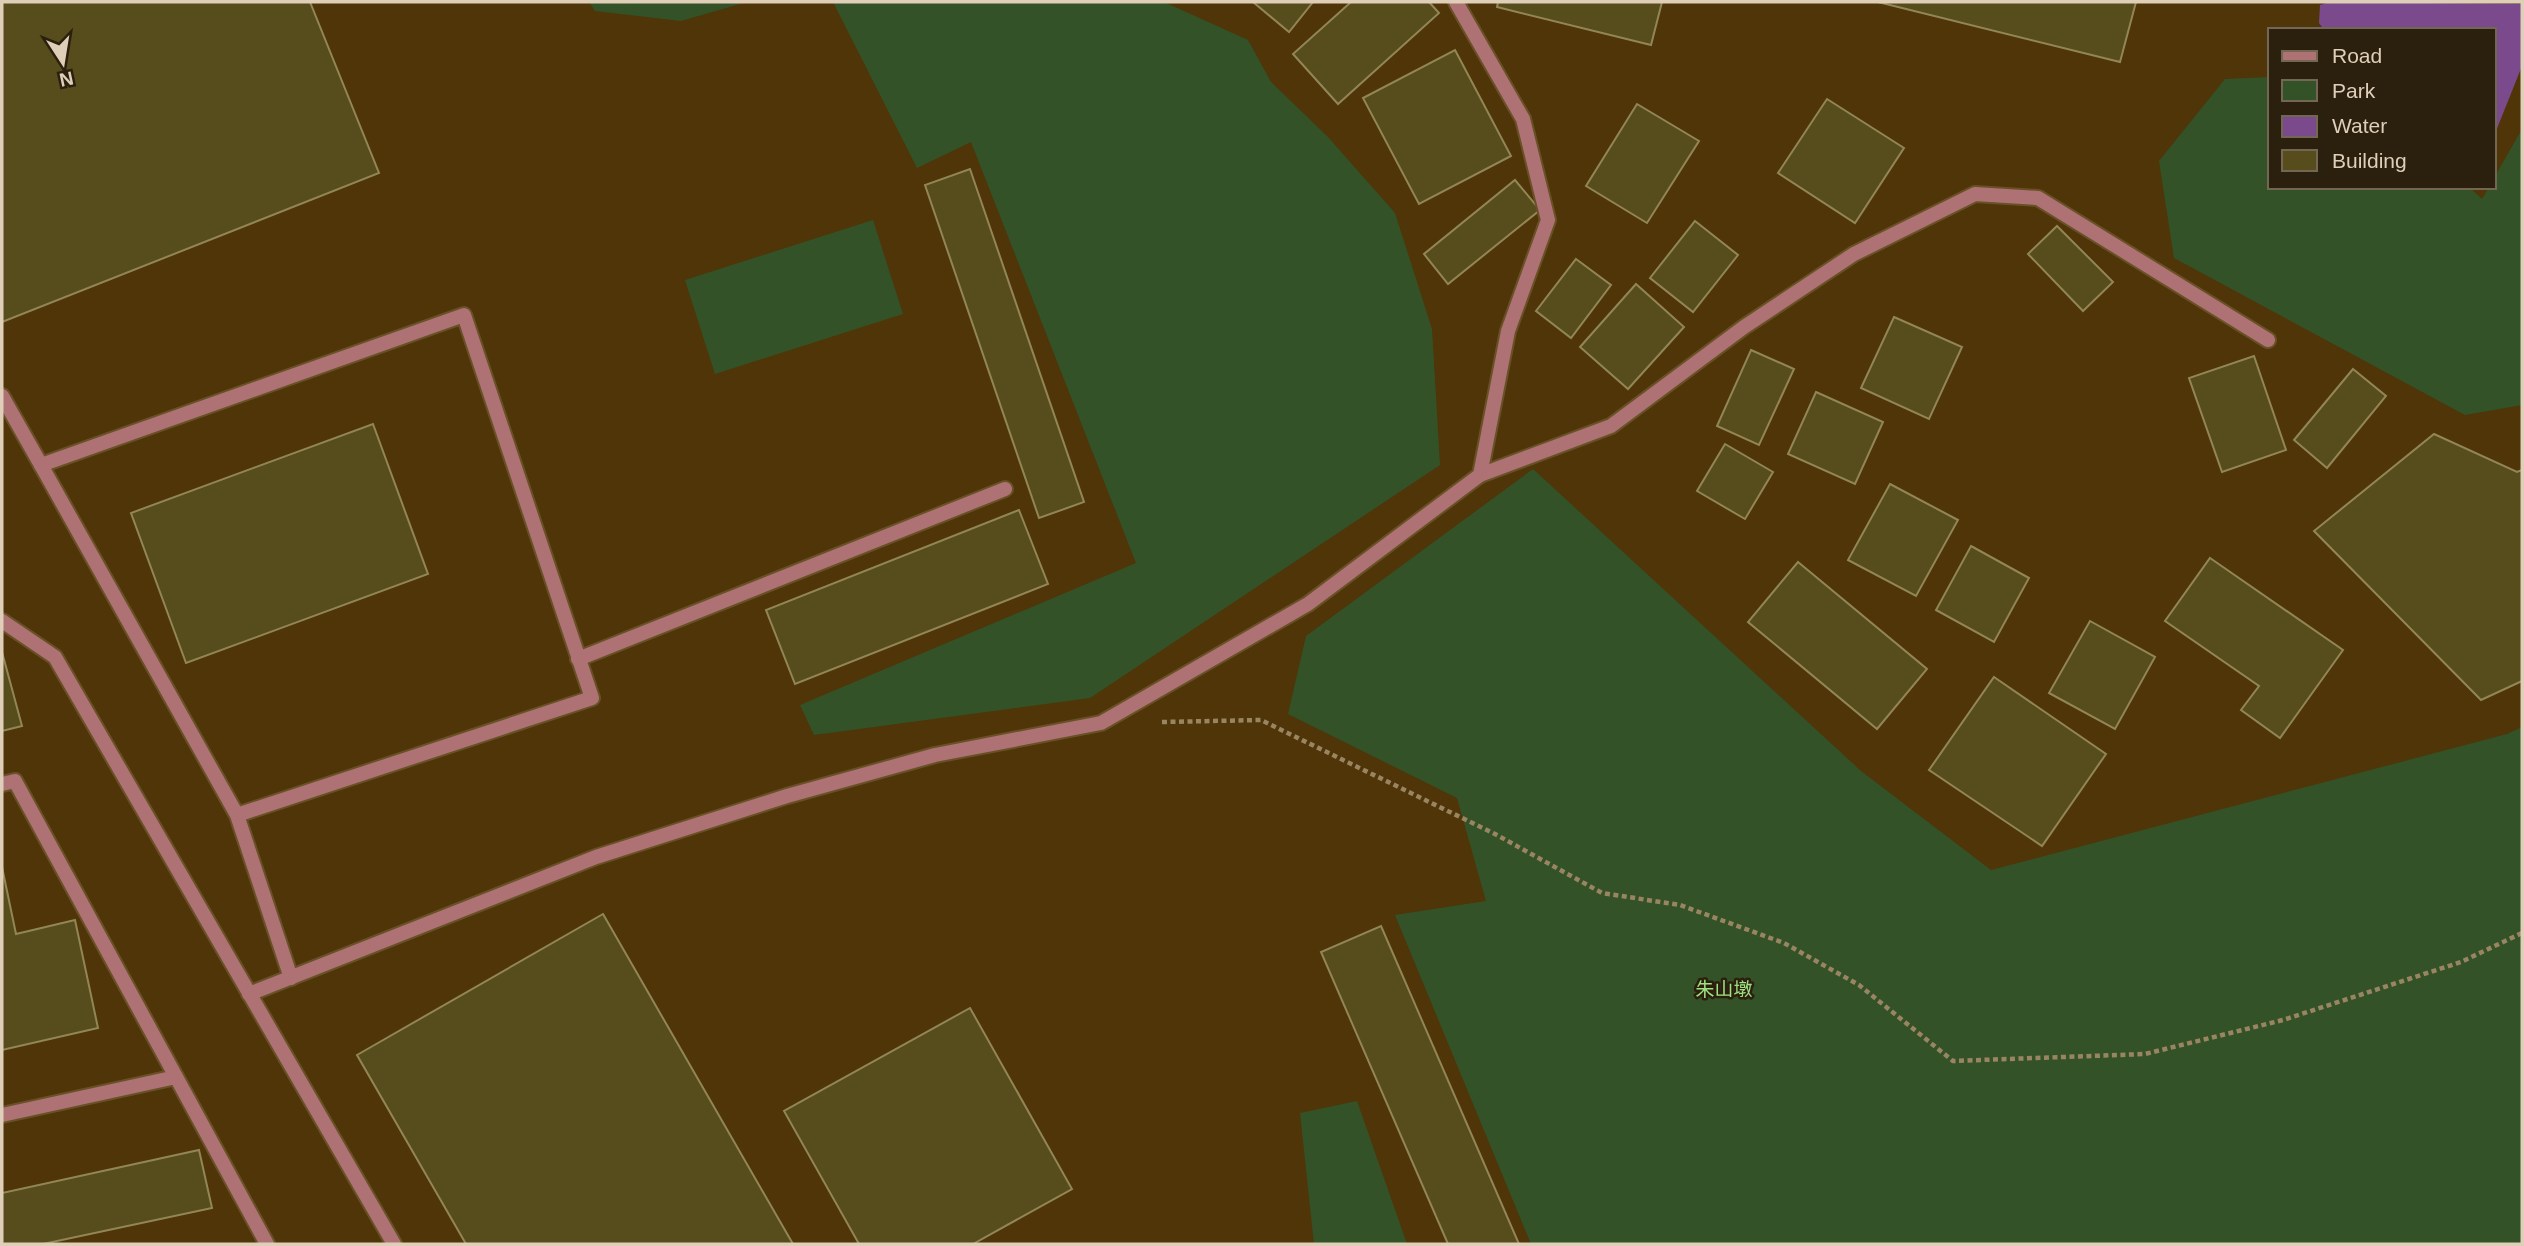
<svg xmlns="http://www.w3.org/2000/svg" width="2524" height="1246" viewBox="0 0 2524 1246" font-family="Arial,'Noto Sans SC',sans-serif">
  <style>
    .green { fill: #345228 }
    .water { fill: #7b4a8c }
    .building { fill: #574c1b; stroke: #928656; stroke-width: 2 }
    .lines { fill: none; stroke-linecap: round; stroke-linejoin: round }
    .lane-casing { stroke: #695127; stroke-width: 18 }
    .street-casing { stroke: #695127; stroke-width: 18 }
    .path { stroke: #9a8563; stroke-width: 4.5; stroke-dasharray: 5 3.5; stroke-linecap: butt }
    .lane { stroke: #af7274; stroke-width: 14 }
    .street { stroke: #af7274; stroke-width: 14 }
    .labels { text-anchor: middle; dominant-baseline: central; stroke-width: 5; stroke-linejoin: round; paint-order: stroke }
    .park-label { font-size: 19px; fill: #9ee282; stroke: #2b200e }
  </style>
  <rect width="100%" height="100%" fill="#4f3507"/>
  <g class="green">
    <polygon points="589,2 747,2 681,21 595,11"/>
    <polygon points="833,2 1164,2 1248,40 1271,82 1328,137 1395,213 1432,329 1440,465 1090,698 814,735 800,705 1136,563 971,142 917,168"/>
    <polygon points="2270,77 2270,187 2469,187 2482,199 2489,187 2494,187 2494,178 2522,129 2522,405 2465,415 2174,258 2159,161 2225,79"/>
    <polygon points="873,220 903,314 715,374 685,280"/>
    <polygon points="1533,469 1861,771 1991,870 2507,734 2522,727 2522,1244 1531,1244 1395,915 1486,901 1457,798 1288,714 1306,636"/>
    <polygon points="1357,1101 1407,1244 1314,1244 1300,1113"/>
  </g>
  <polygon class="water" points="2330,2 2522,4 2522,66 2494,136 2494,30 2324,30 2319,23 2320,5"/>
  <g class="building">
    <polygon points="2,2 310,2 379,173 2,322"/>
    <polygon points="1253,2 1313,2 1289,32"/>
    <polygon points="1351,2 1429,2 1439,13 1338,104 1293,54"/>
    <polygon points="1498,2 1662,2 1651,45 1497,7"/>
    <polygon points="1878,2 2136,2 2120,62"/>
    <polygon points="1455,50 1511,156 1419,204 1363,98"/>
    <polygon points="1827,99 1904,148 1855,223 1778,173"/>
    <polygon points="1637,104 1699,141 1647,223 1586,186"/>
    <polygon points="970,169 1084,502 1039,518 925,185"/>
    <polygon points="1515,180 1540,210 1448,284 1424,254"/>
    <polygon points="1695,221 1738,255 1693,312 1650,278"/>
    <polygon points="2057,226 2113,282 2083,311 2028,254"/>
    <polygon points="1576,259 1611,285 1571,338 1536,311"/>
    <polygon points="1636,284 1684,327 1628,389 1580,347"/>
    <polygon points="1894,317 1962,347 1929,419 1861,388"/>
    <polygon points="1751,350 1794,369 1759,445 1717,426"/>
    <polygon points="2254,356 2286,450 2222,472 2189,378"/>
    <polygon points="2353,369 2386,396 2327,468 2294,440"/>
    <polygon points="1816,392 1883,422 1855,484 1788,454"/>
    <polygon points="373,424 428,574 186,663 131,513"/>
    <polygon points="2434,434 2517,472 2522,470 2522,681 2481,700 2314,531"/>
    <polygon points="1725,444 1773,472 1745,519 1697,491"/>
    <polygon points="1890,484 1958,520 1916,596 1848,560"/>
    <polygon points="1019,510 1048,584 795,684 766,610"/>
    <polygon points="1971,546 2029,578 1994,642 1936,610"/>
    <polygon points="2210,558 2343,650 2280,738 2241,710 2259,686 2165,621"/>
    <polygon points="1798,562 1927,669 1877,729 1748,622"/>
    <polygon points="2090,621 2155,657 2115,729 2049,693"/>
    <polygon points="2,652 22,726 2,731"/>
    <polygon points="1994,677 2106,754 2042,846 1929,770"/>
    <polygon points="2,867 16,934 75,920 98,1028 2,1050"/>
    <polygon points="603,914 793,1244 466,1244 357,1055"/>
    <polygon points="1381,926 1519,1244 1448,1244 1321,952"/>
    <polygon points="970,1008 1072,1189 973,1244 859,1244 784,1111"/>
    <polygon points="199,1150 212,1208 43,1244 2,1244 2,1193"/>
  </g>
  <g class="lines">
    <defs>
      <g id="lane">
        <polyline points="2,396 41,465"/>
        <polyline points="578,659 1005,489"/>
        <polyline points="2,784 15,781 267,1244"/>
        <polyline points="237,815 41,465 464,315 592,698 237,815 291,978"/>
        <polyline points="2,1115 176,1077"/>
      </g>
      <g id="street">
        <polyline points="1480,475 1611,426 1744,327 1854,254 1975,194 2038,198 2268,340"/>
        <polyline points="2,621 55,657 394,1244"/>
        <polyline points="249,994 596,857 787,796 935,755 1101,723 1308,604 1480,475 1508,331 1548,220 1523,119 1456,2"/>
      </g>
    </defs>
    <use href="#lane" class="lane-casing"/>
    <use href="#street" class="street-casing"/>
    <polyline class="path" points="1162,722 1261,720 1495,834 1602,893 1680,905 1784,943 1859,985 1953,1061 2145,1054 2283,1020 2461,962 2522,933"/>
    <use href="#lane" class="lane"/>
    <use href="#street" class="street"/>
  </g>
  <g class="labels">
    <g class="park-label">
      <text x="1724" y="989">朱山墩</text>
    </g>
  </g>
  <rect width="2524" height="1246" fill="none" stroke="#dfcfb9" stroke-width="7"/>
  <rect x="2268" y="28" width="228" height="161" fill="#2b200e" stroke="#736652" stroke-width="2"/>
  <rect x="2282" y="51" width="35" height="10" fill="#af7274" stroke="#736652" stroke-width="2"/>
  <text x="2332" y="63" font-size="21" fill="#dfcfb9">Road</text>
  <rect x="2282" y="80" width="35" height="21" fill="#345228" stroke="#736652" stroke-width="2"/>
  <text x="2332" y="98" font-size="21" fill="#dfcfb9">Park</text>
  <rect x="2282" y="116" width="35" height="21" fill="#7b4a8c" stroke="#736652" stroke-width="2"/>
  <text x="2332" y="133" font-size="21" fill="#dfcfb9">Water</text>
  <rect x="2282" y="150" width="35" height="21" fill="#574c1b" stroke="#736652" stroke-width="2"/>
  <text x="2332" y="168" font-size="21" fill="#dfcfb9">Building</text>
  <g transform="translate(63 63) rotate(168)" stroke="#2b200e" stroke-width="5" paint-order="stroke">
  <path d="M0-5L12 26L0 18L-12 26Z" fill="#dfcfb9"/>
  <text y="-10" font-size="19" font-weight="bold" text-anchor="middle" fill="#dfcfb9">N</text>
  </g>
</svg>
